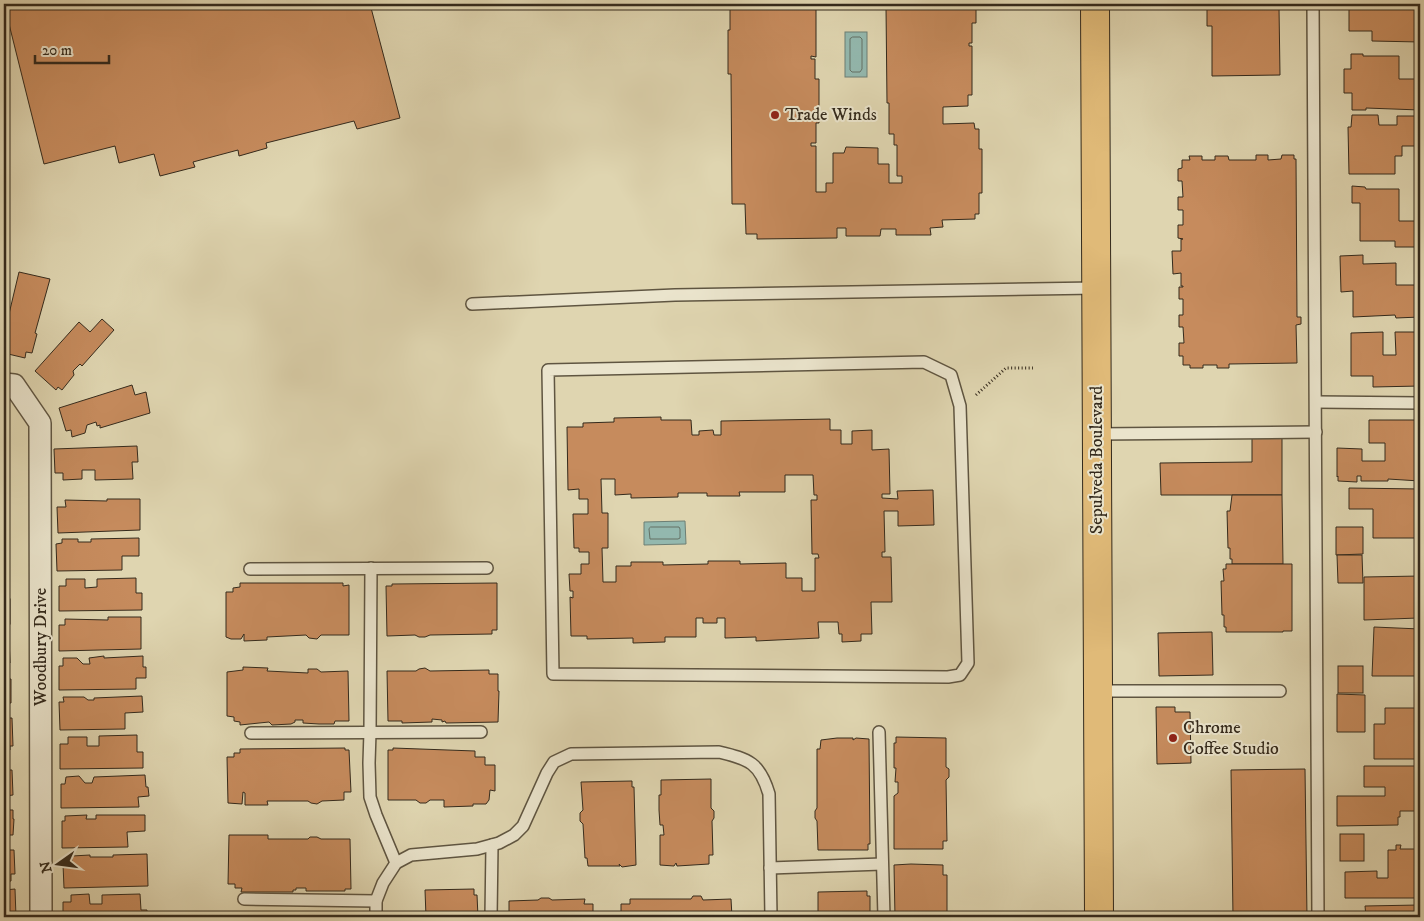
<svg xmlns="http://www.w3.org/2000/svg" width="1424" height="921" viewBox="0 0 1424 921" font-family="'IM FELL DW Pica',serif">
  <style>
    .water { fill: #93b8ae; stroke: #6d7f74 }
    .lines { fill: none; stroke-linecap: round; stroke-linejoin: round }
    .shore { stroke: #647165; stroke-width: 1 }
    .building { fill: #c68b5d; stroke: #342a1c; fill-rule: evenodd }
    .lane-casing { stroke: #5f5541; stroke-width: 14 }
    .street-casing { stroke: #5f5541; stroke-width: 24 }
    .primary-casing { stroke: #342a1c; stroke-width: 30 }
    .path { stroke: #342a1c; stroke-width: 3; stroke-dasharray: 1 2.5; stroke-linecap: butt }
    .lane { stroke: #eae4cc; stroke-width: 11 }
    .street { stroke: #eae4cc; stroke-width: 21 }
    .primary { stroke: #e0ba78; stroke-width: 28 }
    .poi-dot { fill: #8f2418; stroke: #eae4cc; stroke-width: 2 }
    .labels { text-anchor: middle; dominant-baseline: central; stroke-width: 4; stroke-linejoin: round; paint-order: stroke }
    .poi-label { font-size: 18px; fill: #342a1c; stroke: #eae4cc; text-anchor: start }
    .street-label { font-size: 18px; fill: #342a1c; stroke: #eae4cc }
  </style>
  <rect width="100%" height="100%" fill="#dfd5b0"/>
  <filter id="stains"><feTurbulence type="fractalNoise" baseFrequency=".004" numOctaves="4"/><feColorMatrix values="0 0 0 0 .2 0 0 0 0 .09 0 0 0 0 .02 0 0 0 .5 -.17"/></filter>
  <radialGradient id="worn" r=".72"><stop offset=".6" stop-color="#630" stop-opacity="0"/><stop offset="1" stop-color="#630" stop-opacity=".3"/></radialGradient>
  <g class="water">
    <rect x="845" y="32" width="22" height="45"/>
    <polygon points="685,521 686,544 644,545 644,522"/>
  </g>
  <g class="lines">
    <g class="shore">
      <polygon points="853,37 860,37 862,39 862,69 860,72 852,72 850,70 850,39"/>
      <polygon points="651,527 679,527 680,529 680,538 678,539 650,539 649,529"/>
    </g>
  </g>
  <g class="building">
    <polygon points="4,4 370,4 400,118 357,129 354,121 266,143 267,148 239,156 238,150 193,162 195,167 160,176 154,154 119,163 115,146 44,164"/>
    <polygon points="730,4 779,4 779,7 816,6 816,57 811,56 811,59 815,59 815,79 819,79 819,123 816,123 816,143 811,143 811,146 816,146 816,192 826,192 826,183 833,183 833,153 844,153 846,147 878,148 878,164 889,164 889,183 902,183 902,176 897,176 897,145 894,145 894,134 889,134 889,103 887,103 886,7 917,7 916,4 976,4 976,23 972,23 972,43 969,43 969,46 972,46 972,95 968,95 968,106 943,107 943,124 974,123 975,129 979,129 979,149 982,149 982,193 979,193 979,214 975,214 975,219 942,220 943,227 930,228 931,235 896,235 896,229 881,229 880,236 846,236 846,228 837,228 837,238 757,239 757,234 746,234 745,204 732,204 731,74 728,74 728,30 730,30"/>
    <polygon points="1349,4 1381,4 1381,9 1394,9 1394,4 1415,4 1415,14 1420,14 1420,42 1372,41 1372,31 1349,31"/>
    <polygon points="1207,8 1279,8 1280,75 1212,76 1212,26 1207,26"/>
    <polygon points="1351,54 1363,54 1363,56 1399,56 1399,79 1420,79 1420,110 1366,108 1366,110 1352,110 1352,93 1344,93 1344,69 1351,69"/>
    <polygon points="1352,115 1378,115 1379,125 1397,125 1397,116 1420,116 1420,146 1402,146 1402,156 1395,156 1395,174 1349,174 1348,127 1351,127"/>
    <polygon points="1256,155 1268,155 1268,160 1281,159 1282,155 1294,155 1294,159 1296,159 1297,317 1301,317 1301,324 1296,325 1297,363 1229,364 1229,368 1217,368 1217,365 1203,365 1203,368 1190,368 1190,365 1183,365 1183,356 1179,356 1179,343 1184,343 1183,327 1179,327 1179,315 1183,315 1183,299 1179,299 1179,287 1183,287 1183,286 1181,286 1181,273 1173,274 1172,251 1181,251 1181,239 1183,239 1178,238 1178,225 1183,225 1183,210 1178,210 1178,197 1183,197 1182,181 1178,181 1178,169 1182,168 1182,160 1190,160 1189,156 1202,156 1202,160 1215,160 1215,156 1228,156 1229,160 1256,160"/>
    <polygon points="1352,186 1365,187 1366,189 1399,189 1399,221 1420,221 1420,247 1395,247 1395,241 1360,241 1360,203 1352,203"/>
    <polygon points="1363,255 1363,264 1396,263 1396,285 1420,285 1420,317 1396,318 1395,315 1353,317 1353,291 1341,292 1340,256"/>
    <polygon points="19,272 50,279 35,333 37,334 32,353 26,352 25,358 4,353 4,335"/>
    <polygon points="102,319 114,330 82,366 80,364 73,371 74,375 62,390 58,387 56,390 35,371 79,322 90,332"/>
    <polygon points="1383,332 1383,355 1396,355 1395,332 1416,332 1417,359 1420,359 1420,386 1373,387 1373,376 1351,376 1351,333"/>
    <polygon points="132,385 135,395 146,392 150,413 100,428 100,425 97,426 96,422 87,425 85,433 72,437 71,430 66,431 59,408"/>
    <path d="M661 417V420H691L692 435H699V431L713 430 714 435H721V421L830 419V430H841V444H852V431L872 430V450L889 449 890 494H882V498L898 499 897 491 933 490 934 525 898 526V511H884L885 552H882V557H891L892 602H871L872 634H861V641L842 642V634H839L838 622H818L819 638 756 641V637L725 638V618H717V623H703V618H696V637H665V642L633 643V638L587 639V636H571L570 597 573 598V591H570L569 574H581V564H589V552H579V548H574L573 514H588V499H579V489L568 490 567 427H583V423L614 422V418ZM785 475H813L814 495H817V500H811L812 554H818L819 558H815V591H802V578H786V563L740 564V561H708V564L663 565V562H631V566H616V582H603L602 548H608V513H602L601 479H615V495L631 494V498L678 497V493H707V496H740L739 492H785Z"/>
    <polygon points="1369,420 1419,420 1420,481 1388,479 1388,481 1361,481 1361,476 1357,476 1357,482 1338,481 1338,476 1337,477 1337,448 1362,449 1362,461 1385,461 1385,443 1369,443"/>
    <polygon points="1282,435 1282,495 1161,495 1160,463 1252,462 1252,436"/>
    <polygon points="137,446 138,462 132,462 133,479 95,480 95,470 82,470 82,479 63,480 63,473 55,473 54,449"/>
    <polygon points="1349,488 1420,489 1420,538 1373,538 1373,509 1349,509"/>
    <polygon points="1232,495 1282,495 1283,564 1232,564 1232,559 1230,559 1230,548 1228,548 1227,511 1230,511"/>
    <polygon points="107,499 140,499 140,530 58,533 57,507 66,507 65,500 107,501"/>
    <polygon points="4,520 8,520 9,544 4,544 4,551"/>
    <polygon points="1336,527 1363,527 1363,554 1336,555"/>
    <polygon points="139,538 139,556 122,556 122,570 57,571 56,544 62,543 62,539 78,539 78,542 91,542 91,539"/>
    <polygon points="1337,555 1362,555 1363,583 1338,583"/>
    <polygon points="4,560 9,560 9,587 6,587 7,592 4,592"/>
    <polygon points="1226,564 1292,564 1292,631 1283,631 1283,632 1226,632 1226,627 1224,627 1224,615 1222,615 1221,581 1224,581 1223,569 1226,569"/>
    <polygon points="1420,576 1420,619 1418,618 1364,620 1364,577"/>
    <polygon points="136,578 136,593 142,593 142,610 59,611 59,586 66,586 66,579 85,579 85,588 97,587 97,579"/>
    <polygon points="240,583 343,583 343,586 349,585 349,635 321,635 317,639 309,638 306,635 267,637 267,640 244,641 244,634 241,639 231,639 226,637 226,592 233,592 233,588 240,587"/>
    <polygon points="497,583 497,630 492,630 492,634 430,635 425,637 419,637 415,635 387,636 386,586 392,586 392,584"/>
    <rect x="4" y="599" width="6" height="25"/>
    <polygon points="108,617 141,617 141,649 59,651 59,625 65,625 65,619 108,620"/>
    <polygon points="1374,627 1420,629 1420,676 1372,676"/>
    <polygon points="1212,632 1213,675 1159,676 1158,633"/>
    <polygon points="4,638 9,638 10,663 4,663"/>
    <polygon points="104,656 104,658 143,656 143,667 146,667 146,678 136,678 136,689 59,690 59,666 63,666 63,658 77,658 83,664 90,664 89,658"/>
    <rect x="1338" y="666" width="25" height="27"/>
    <polygon points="243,667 268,668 267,671 308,673 308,669 317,669 321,672 348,671 349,721 335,721 334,724 319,724 303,723 303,720 295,720 295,722 291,724 272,725 269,722 240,725 240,722 234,721 234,717 227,716 227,672 243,670"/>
    <polygon points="425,668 430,671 489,670 489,674 498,674 498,691 499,691 498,722 446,723 445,721 442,722 442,720 432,719 432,722 402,723 402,721 388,721 387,671 416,671 419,669"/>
    <polygon points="4,679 11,679 11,703 7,703 7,710 4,710"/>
    <polygon points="1337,694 1365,695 1365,732 1337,732"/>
    <polygon points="142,696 143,712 125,713 125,729 60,730 59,702 64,702 63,697 84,697 88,700 94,700 94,698"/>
    <polygon points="1156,707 1175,707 1175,712 1190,712 1191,763 1157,764"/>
    <polygon points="1385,708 1420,708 1420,759 1374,759 1374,724 1385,724"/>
    <polygon points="4,718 12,718 13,746 10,746 10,750 4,751"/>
    <polygon points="137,735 137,752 143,752 143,768 60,769 60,744 68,744 68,737 87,737 87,746 99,746 99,736"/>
    <polygon points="896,737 946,738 946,767 949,769 949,777 946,780 947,841 943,841 943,849 894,849 894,796 898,793 898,782 895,782 896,768 894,768 894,743 896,743"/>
    <polygon points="837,738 853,738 853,740 856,738 869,739 870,844 868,844 868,850 818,850 817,821 815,818 815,811 817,808 817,749 820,749 821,740"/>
    <polygon points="345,748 345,750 349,750 351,792 344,792 344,800 322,801 317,804 311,803 308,801 267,801 268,805 245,805 245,793 243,792 242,804 228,803 227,757 234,757 234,753 240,753 240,749"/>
    <polygon points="393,748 475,751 475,757 485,757 485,765 495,765 495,791 490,790 489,800 486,804 473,804 473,806 444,807 444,800 430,800 426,803 420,803 416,800 388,800 388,750 393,750"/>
    <polygon points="1364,766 1420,766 1420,811 1400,811 1400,817 1398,817 1398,825 1337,826 1337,796 1385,796 1385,787 1364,787"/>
    <polygon points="1305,769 1307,917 1233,917 1231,770"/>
    <polygon points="4,770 12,770 13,795 5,796 4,802"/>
    <polygon points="145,775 146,787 148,787 149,796 138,797 139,807 61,808 61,784 65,784 66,777 79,776 85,783 92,783 94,777"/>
    <polygon points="711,779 711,808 714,811 714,818 712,821 713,855 709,855 709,864 677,866 676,863 674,866 660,865 660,835 664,835 663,825 660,825 659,810 659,795 661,795 661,780"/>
    <polygon points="632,781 632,787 634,787 636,865 622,867 619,864 620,866 588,866 587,858 585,858 583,824 580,821 580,813 583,810 581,782"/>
    <polygon points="4,810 13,810 13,819 14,819 13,835 5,835 5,842 4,842"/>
    <polygon points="87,815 86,819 96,819 96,815 145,815 145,831 127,832 128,847 62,848 62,821 65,821 65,816"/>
    <rect x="1340" y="834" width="24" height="27"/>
    <polygon points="229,835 268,835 268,839 308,839 310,837 317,837 321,839 350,839 351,889 345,889 345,891 306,891 306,888 296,888 296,890 293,890 293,892 241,892 242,888 235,888 235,884 228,884"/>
    <polygon points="1396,845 1401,845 1400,849 1420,849 1420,898 1345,898 1345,872 1377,871 1377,878 1388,878 1388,850 1396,850"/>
    <polygon points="4,850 14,850 15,874 11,874 11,881 4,882"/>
    <polygon points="147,854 148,886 64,888 63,864 72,863 72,856 90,855 90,857 113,857 113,855"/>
    <polygon points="911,864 943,865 943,875 947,875 947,917 895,917 894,865"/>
    <polygon points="15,889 16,917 4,917 4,890"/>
    <polygon points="474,889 474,895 477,895 478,917 426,917 425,890"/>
    <polygon points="867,891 867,896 870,896 870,917 818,917 818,892"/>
    <polygon points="89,894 90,904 102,904 102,895 140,894 141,910 147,910 147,917 63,917 63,902 71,902 71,895"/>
    <polygon points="693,896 701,896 703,900 731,899 732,917 621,917 621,904 630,904 630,899 691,899"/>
    <polygon points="541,898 549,898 552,900 585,899 584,904 593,904 593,917 509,917 509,901 538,900"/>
    <polygon points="1419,905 1420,905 1420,917 1366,917 1365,906"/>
    <polygon points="345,916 347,917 242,917"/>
  </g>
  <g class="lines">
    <defs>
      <g id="lane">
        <polyline points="1313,4 1318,917"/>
        <polyline points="472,304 675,295 1096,288"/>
        <polygon points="924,362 951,375 960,406 968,663 960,675 948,677 553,674 548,370"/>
        <polyline points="1316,402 1420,403"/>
        <polyline points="1097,434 1316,432"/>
        <polyline points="371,568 370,732 369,763 370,797 376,815 396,863"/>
        <polyline points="250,569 487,568"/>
        <polyline points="1098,691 1280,691"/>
        <polyline points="879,732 884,917"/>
        <polyline points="251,733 481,732"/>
        <polyline points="770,868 882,864"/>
        <polyline points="244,899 376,901"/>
        <path d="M376 917V901L383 883 396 863 411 855 477 849 499 843 514 835 523 826 547 773 554 762 571 754 719 752C749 759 760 763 769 794L771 917"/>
        <polyline points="491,917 492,845"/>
      </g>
      <polyline id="street" points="4,384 14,385 40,423 41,917"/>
      <polyline id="primary" points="1095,4 1099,917"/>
    </defs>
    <use href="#lane" class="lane-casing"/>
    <use href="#street" class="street-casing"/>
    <use href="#primary" class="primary-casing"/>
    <polyline class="path" points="976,395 1006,368 1033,368"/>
    <use href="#lane" class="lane"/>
    <use href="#street" class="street"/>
    <use href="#primary" class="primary"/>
  </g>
  <g class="poi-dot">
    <circle cx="775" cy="115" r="5"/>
    <circle cx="1173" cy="738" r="5"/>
  </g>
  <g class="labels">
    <g class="poi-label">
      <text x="785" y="115">Trade Winds</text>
      <text x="1183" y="728">Chrome<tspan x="1183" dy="21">Coffee Studio</tspan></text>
    </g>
    <g class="street-label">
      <text transform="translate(1097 460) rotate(-90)">Sepulveda Boulevard</text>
      <text transform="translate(41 647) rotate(-90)">Woodbury Drive</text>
    </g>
  </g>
  <rect width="1424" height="921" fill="none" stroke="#dfd5b0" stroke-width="20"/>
  <rect x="5" y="5" width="1414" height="911" fill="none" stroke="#342a1c" stroke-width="2.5"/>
  <rect x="10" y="10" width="1404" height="901" fill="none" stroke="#342a1c"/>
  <g transform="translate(58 864) rotate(256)" stroke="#eae4cc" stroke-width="4" paint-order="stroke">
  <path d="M0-4L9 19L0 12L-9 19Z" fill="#342a1c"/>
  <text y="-8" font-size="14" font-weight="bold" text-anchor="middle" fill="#342a1c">N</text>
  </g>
  <path d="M35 55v8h74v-8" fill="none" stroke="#342a1c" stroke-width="2.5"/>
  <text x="42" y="55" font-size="15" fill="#342a1c" stroke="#eae4cc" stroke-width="4" paint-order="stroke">20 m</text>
  <rect width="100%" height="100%" filter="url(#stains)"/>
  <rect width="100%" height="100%" fill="url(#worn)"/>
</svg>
